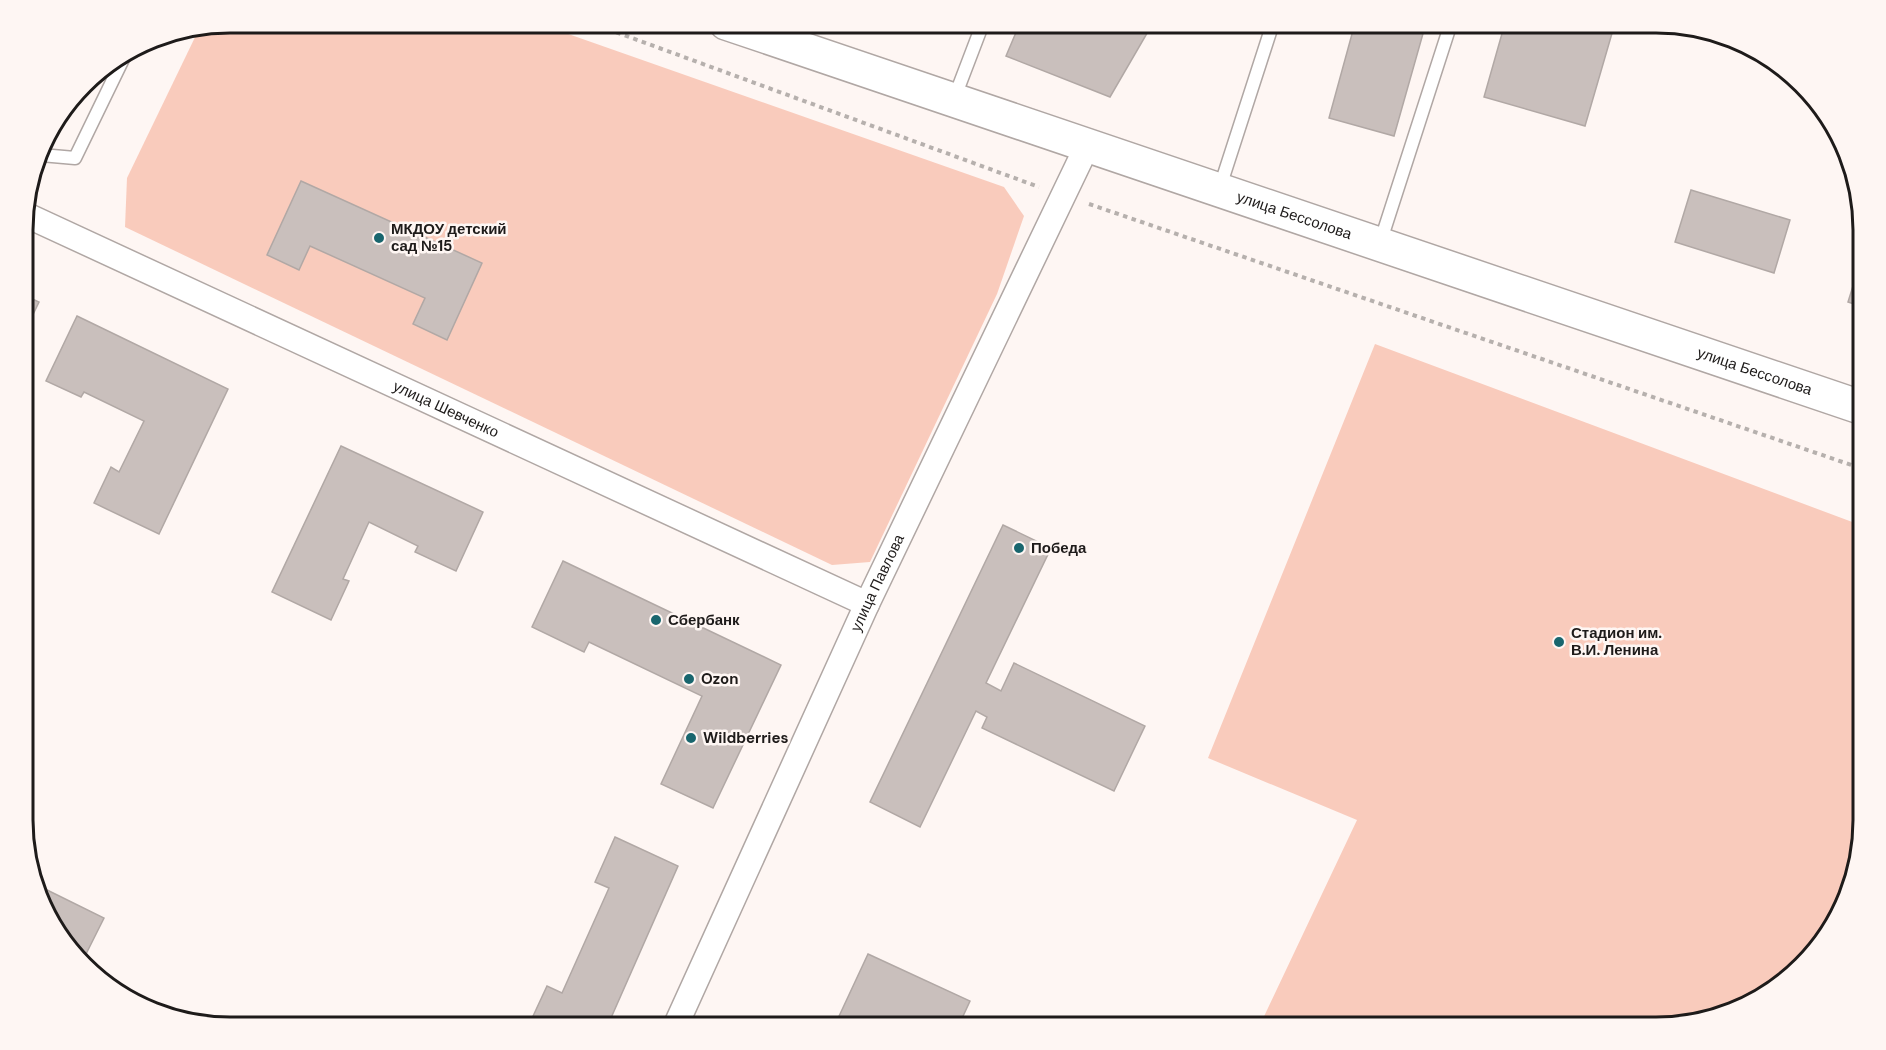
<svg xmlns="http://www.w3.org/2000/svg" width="1886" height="1050" viewBox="0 0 1886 1050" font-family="'DM Sans',sans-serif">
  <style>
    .green { fill: #f9cbbc }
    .building { fill: #c9bfbc; stroke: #b1a8a5; stroke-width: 1.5 }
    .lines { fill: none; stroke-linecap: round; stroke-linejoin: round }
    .lane-casing { stroke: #b0a7a4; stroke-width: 15 }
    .street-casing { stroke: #b0a7a4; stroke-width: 27 }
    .secondary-casing { stroke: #b0a7a4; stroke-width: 36 }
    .path { stroke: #b6b0ad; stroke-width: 4; stroke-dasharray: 4.5 4.5; stroke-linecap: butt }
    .lane { stroke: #fff; stroke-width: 12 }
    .street { stroke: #fff; stroke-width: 24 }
    .secondary { stroke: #fff; stroke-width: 33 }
    .poi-dot { fill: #19666e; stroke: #fef6f3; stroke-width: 2 }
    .labels { text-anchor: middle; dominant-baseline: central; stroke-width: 5; stroke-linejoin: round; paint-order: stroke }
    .street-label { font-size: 15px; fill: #1e1b1a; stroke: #fef6f3 }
    .poi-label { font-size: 15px; font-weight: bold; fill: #1e1b1a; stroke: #fef6f3; text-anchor: start }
    .rim { fill: none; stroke: #1e1b1a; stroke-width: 3 }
  </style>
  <rect width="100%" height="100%" fill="#fef6f3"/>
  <g class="green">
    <polygon points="230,23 537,23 1004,187 1024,216 997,294 870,562 832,565 125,227 127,178 199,29"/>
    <polygon points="1375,344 1863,526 1863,833 1836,924 1771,993 1669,1027 1259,1027 1357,820 1208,758"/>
  </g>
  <g class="building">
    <polygon points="1020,23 1070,23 1077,25 1079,23 1153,23 1110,97 1006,56"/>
    <polygon points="1355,23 1426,23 1394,136 1329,118"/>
    <polygon points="1505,23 1615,23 1585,126 1484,97"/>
    <polygon points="102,69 94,86 86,83 93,74"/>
    <polygon points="301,181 482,263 447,340 413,324 425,298 310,246 299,270 267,255"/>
    <polygon points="1691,190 1790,220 1774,273 1675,242"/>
    <polygon points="1863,254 1863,307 1848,302"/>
    <polygon points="24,295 39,302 24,333"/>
    <polygon points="77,316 228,389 159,534 94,503 111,467 119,472 144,421 84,392 81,397 46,381"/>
    <polygon points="341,446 483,512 456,571 415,552 418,546 369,522 343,579 349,581 331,620 272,592"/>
    <polygon points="1003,525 1051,548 986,683 1001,691 1014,663 1145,726 1114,791 982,728 987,717 976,711 920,827 870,802"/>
    <polygon points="563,561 781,665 713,808 661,784 702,696 589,642 584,652 532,627"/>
    <polygon points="615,837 678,866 607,1027 528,1027 547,986 562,993 609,888 595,882"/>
    <polygon points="39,886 104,918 83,960 58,936"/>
    <polygon points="868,954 970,1001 958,1027 834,1027"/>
  </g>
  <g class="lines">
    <defs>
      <g id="lane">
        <polyline points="954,99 983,23"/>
        <polyline points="41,155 75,158 126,53"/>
        <polyline points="35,168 41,155 39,154"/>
        <polyline points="1219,190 1273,23"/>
        <polyline points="1380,243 1451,23"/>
      </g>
      <g id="street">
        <path id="s1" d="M24 214 867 604"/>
        <path id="s2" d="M675 1027 867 604 1088 144"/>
      </g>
      <g id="secondary">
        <path id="s3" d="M726 23 1863 408"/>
      </g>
    </defs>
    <use href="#lane" class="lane-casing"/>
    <use href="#street" class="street-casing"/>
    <use href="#secondary" class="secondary-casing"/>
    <g class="path">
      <polyline points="591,23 1039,187"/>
      <polyline points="1089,204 1863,469"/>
    </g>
    <use href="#lane" class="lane"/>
    <use href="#street" class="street"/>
    <use href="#secondary" class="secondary"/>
  </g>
  <g class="poi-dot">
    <circle cx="379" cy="238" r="6"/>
    <circle cx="1019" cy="548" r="6"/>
    <circle cx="656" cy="620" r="6"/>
    <circle cx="1559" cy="642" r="6"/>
    <circle cx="689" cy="679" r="6"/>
    <circle cx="691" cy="738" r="6"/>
  </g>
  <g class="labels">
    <g class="street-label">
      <text stroke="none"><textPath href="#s3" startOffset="600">улица Бессолова</textPath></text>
      <text stroke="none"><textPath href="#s3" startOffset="1086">улица Бессолова</textPath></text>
      <text stroke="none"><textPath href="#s1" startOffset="465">улица Шевченко</textPath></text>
      <text stroke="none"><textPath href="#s2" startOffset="488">улица Павлова</textPath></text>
    </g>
    <g class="poi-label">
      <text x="391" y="229">МКДОУ детский<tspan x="391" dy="17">сад №15</tspan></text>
      <text x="1031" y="548">Победа</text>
      <text x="668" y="620">Сбербанк</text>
      <text x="1571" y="633">Стадион им.<tspan x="1571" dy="17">В.И. Ленина</tspan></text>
      <text x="701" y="679">Ozon</text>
      <text x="703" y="738">Wildberries</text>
    </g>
  </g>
  <path d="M0 0H1886V1050H0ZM230 33H1656A197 197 0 0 1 1853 230V820A197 197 0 0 1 1656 1017H230A197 197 0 0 1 33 820V230A197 197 0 0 1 230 33Z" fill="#fef6f3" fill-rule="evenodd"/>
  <path class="rim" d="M230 33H1656A197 197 0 0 1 1853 230V820A197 197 0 0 1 1656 1017H230A197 197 0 0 1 33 820V230A197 197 0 0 1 230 33Z"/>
</svg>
